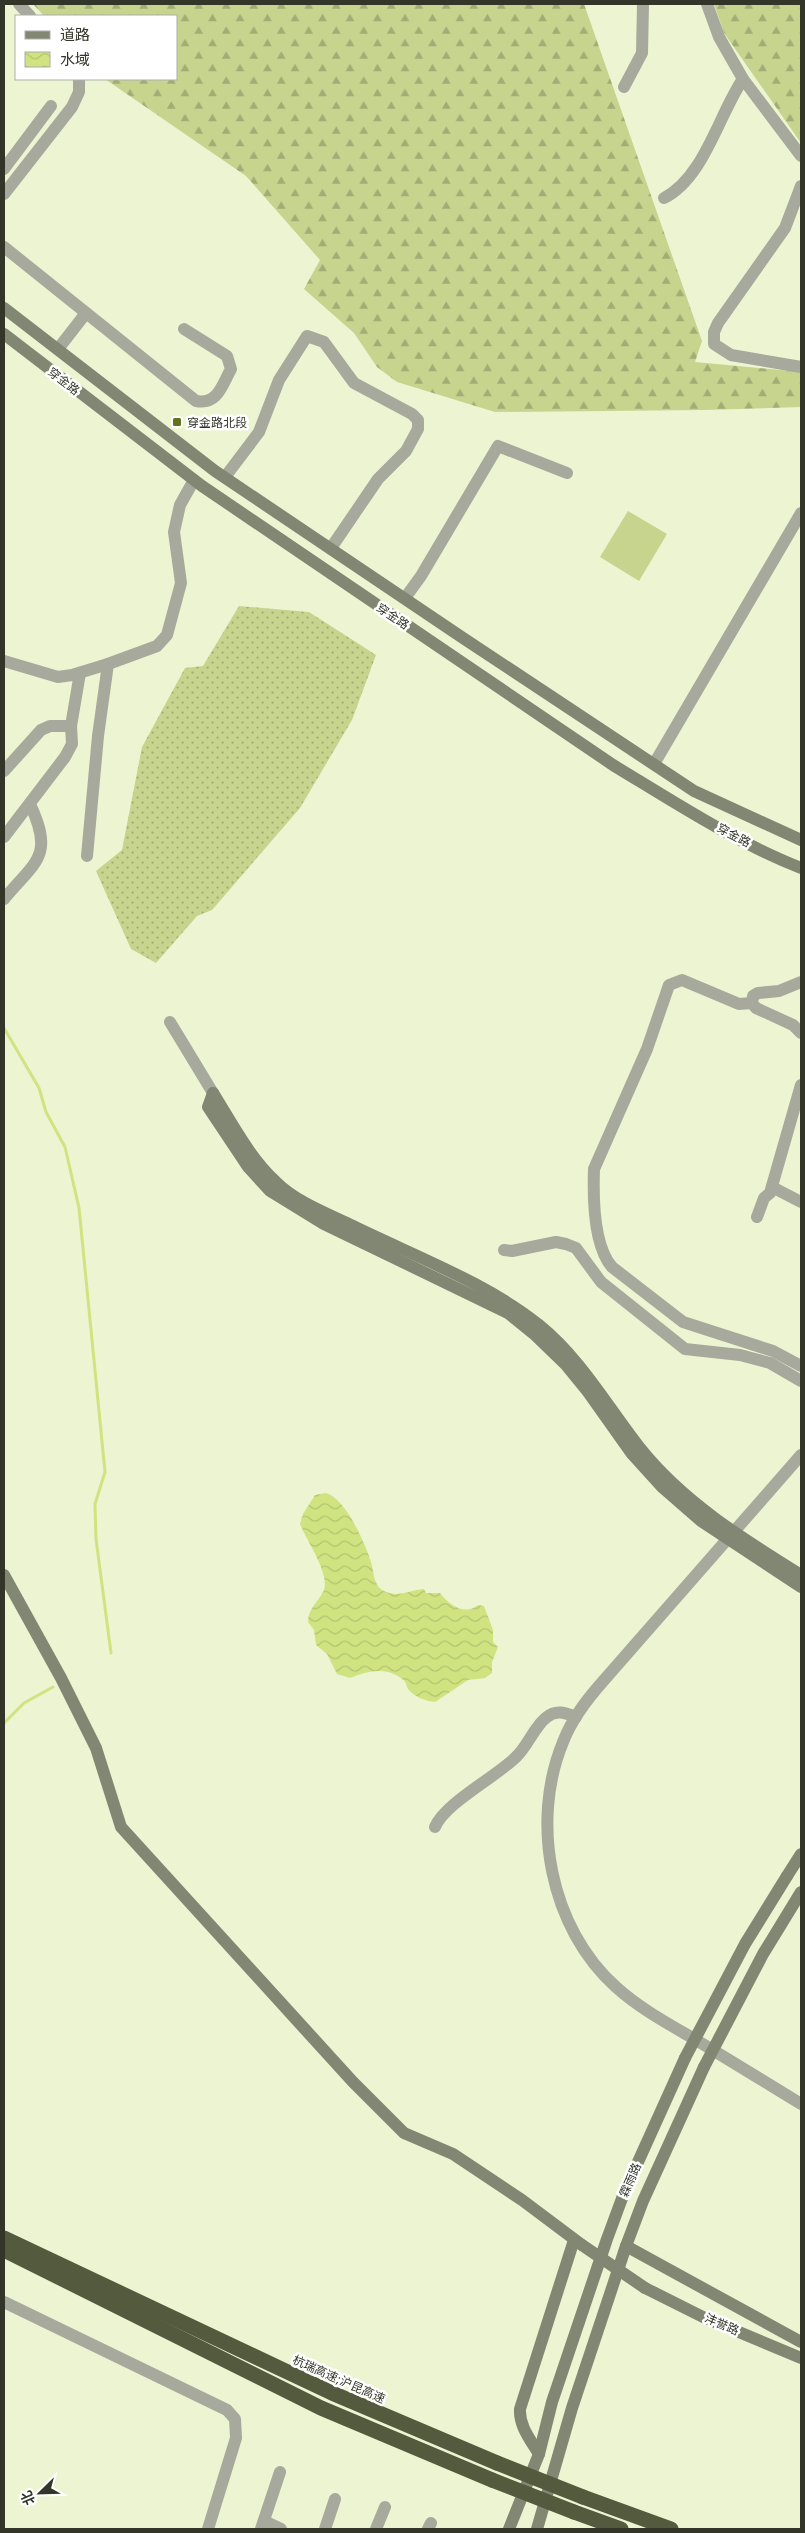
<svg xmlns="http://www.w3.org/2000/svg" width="805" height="2533" viewBox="0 0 805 2533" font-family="Inter,'Noto Sans SC',sans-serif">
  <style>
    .grass { fill: url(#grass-dots) }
    .forest { fill: url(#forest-firs) }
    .pitch { fill: #c6d48e }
    .water { fill: url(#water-waves) }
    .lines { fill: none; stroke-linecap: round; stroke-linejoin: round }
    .stream { stroke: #d0e381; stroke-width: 3 }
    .street { stroke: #a6a99b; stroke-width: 12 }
    .secondary { stroke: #828773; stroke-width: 12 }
    .highway { stroke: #545a3e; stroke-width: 15 }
    .secondary-bridge { stroke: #828773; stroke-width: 12 }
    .highway-bridge { stroke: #545a3e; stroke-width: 15 }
    .poi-dot { fill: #65721d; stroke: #fff; stroke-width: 2 }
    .labels { text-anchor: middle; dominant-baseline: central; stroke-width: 5; stroke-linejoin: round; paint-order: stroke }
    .street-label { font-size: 12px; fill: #323528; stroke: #fff }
    .poi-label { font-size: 12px; fill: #323528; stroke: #fff; text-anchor: start }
  </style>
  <defs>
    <pattern id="grass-dots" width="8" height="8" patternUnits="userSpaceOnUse" patternTransform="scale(1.25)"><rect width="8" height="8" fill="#c6d48e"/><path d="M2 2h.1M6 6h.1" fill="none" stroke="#a1ad74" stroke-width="1.8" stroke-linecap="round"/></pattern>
    <pattern id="forest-firs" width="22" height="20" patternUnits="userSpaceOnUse" patternTransform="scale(1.25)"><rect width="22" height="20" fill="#c6d48e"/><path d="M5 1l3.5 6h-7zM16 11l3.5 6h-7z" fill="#a1ad74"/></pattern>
    <pattern id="water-waves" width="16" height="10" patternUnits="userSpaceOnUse" patternTransform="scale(1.25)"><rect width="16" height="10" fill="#d0e381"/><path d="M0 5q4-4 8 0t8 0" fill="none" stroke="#b3c36f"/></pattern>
  </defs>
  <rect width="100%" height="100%" fill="#ecf4d2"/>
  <polygon class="grass" points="239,606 309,612 376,655 352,720 300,808 212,910 197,916 156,963 131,949 96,871 122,850 142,747 185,668 203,666"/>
  <g class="forest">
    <polygon points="33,4 584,4 702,341 695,362 801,372 801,407 704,410 495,412 397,382 377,367 354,333 304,289 320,260 246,176 105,79 176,79 176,16 44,16"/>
    <polygon points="714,4 801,4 801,143 724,33"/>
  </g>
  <polygon class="pitch" points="628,511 667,534 639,581 600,557"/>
  <path class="water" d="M326 1493C346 1499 365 1543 371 1562 374 1571 373 1584 382 1590 397 1599 409 1590 424 1589L426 1593H440C449 1605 465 1616 478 1605L484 1606 493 1630V1642L498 1647 492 1662V1673L485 1678 468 1680 435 1702C426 1701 414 1697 408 1689 406 1685 406 1681 402 1679 386 1666 367 1671 350 1678L337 1674 327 1654 316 1645 314 1630 308 1622C308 1609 317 1603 323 1592 332 1576 306 1540 300 1524L303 1514 315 1495Z"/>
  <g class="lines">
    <g class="stream">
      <polyline points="4,1028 39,1088 46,1112 65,1147 79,1208 105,1472 95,1504 96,1539 111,1653"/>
      <polyline points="4,1723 24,1703 53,1687"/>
    </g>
    <g class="street">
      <polyline points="19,4 30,16"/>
      <polyline points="707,4 719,37 743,79 801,156"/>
      <polyline points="624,87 642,53 643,4"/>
      <polyline points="4,169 51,106"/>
      <polyline points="801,186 785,228 718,323 714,332 714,344 731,355 801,367"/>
      <polyline points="4,194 72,107 79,92 79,79"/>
      <path d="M664 198C704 178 719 114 743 79"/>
      <path d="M4 247 196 401C218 405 222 385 231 369L227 356 184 329"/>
      <polyline points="58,349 86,313"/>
      <polyline points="225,477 259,432 279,380 307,336 324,342 354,383 412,414 418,420 418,429 406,451 378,479 331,548"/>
      <polyline points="405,598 421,576 498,446 567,473"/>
      <polyline points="4,661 58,677 72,675 108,664"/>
      <polyline points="654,764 801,513"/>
      <polyline points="4,771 41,730 50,726 71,726"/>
      <polyline points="4,837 65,757 72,744 71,726 80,673"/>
      <polyline points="87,856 98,736 108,664 157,646 167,635 181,583 174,532 180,505 194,480"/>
      <path d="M4 899C37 860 54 856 30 804"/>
      <polyline points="801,982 779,991 758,993 753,996 752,1003 756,1008 793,1025 801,1033"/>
      <path d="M752 1003 739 1004 682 980 669 985 647 1049 594 1169C593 1197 593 1245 612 1267L683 1322 773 1351 801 1366"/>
      <polyline points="170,1022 213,1093"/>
      <polyline points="772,1187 801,1202"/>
      <polyline points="757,1217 764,1198 770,1193 801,1085"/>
      <polyline points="504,1250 512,1251 556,1242 566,1244 576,1248 601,1282 685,1349 740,1355 770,1363 801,1381"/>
      <path d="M801 1455 605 1679C588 1698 572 1718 563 1742 530 1822 550 1928 616 1987 638 2007 665 2022 691 2037 728 2059 765 2082 801 2104"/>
      <path d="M435 1827C445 1803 496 1777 516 1757 528 1746 535 1725 547 1717 556 1709 566 1713 576 1717"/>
      <polyline points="4,2302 227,2410 235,2419 236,2438 208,2529"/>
      <polyline points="264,2521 281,2529"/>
      <polyline points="261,2529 280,2472"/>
      <polyline points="325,2529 335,2499"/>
      <polyline points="376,2529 385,2507"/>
      <polyline points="428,2529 431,2523"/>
    </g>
    <g class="secondary">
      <polyline points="4,308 215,471 463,638 694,791 801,840"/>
      <path d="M4 334 202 486 613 765C674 802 735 842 801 868"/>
      <polyline points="213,1093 208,1107 248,1167 270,1191 322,1223 508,1313 534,1334 566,1365 588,1392 632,1454 662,1487 701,1521 801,1587"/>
      <path d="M213 1093C232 1123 249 1157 276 1182 296 1202 328 1214 353 1226 412 1255 489 1284 539 1325 581 1359 607 1406 640 1448 683 1502 743 1539 801 1575"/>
      <polyline points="4,1575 61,1678 96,1748 121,1827 353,2082 404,2133 453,2154 522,2200 582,2245"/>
      <polyline points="787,1876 801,1854"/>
      <polyline points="626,2246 801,2342"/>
      <polyline points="645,2288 703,2317 801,2358"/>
      <path d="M539 2454C530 2439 519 2426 520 2409L574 2240"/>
      <polyline points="509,2529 539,2454 552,2402 607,2239 624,2193 685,2058"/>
      <polyline points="537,2529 572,2408 626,2246 643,2201 704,2067"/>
    </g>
    <g class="highway">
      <polyline points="4,2238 332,2393 497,2463"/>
      <polyline points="4,2250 321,2408 492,2480"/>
      <polyline points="583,2497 671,2529"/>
      <polyline points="574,2512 621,2529"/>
    </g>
    <g class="secondary-bridge">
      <polyline points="685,2058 745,1944 787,1876"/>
      <polyline points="704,2067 763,1954 801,1892"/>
      <polyline points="582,2245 645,2288"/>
    </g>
    <g class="highway-bridge">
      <polyline points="497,2463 583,2497"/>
      <polyline points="492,2480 574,2512"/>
    </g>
  </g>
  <rect class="poi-dot" x="172" y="417" width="10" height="10" rx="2.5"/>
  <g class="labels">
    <g class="street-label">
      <text transform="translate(64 381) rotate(38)">穿金路</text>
      <text transform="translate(393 616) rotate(34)">穿金路</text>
      <text transform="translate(734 835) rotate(28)">穿金路</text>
      <text transform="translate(630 2180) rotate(-67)">霖雨路</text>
      <text transform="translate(722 2324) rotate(23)">沣誉路</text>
      <text transform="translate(339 2379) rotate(24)">杭瑞高速;沪昆高速</text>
    </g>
    <g class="poi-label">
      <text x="187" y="422">穿金路北段</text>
    </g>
  </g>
  <rect width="805" height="2533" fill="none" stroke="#323528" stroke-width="10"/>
  <rect x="15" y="15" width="162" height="65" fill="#ffffff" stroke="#adaea9"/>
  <rect x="25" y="31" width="25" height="8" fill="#828773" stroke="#adaea9"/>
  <text x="60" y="40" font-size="15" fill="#323528">道路</text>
  <rect x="25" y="52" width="25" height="15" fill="url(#water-waves)" stroke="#adaea9"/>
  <text x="60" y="65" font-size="15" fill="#323528">水域</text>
  <g transform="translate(40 2493) rotate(247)" stroke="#ffffff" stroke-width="4" paint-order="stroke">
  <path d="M0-4L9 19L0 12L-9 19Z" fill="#323528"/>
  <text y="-8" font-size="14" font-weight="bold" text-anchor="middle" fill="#323528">北</text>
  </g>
</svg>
